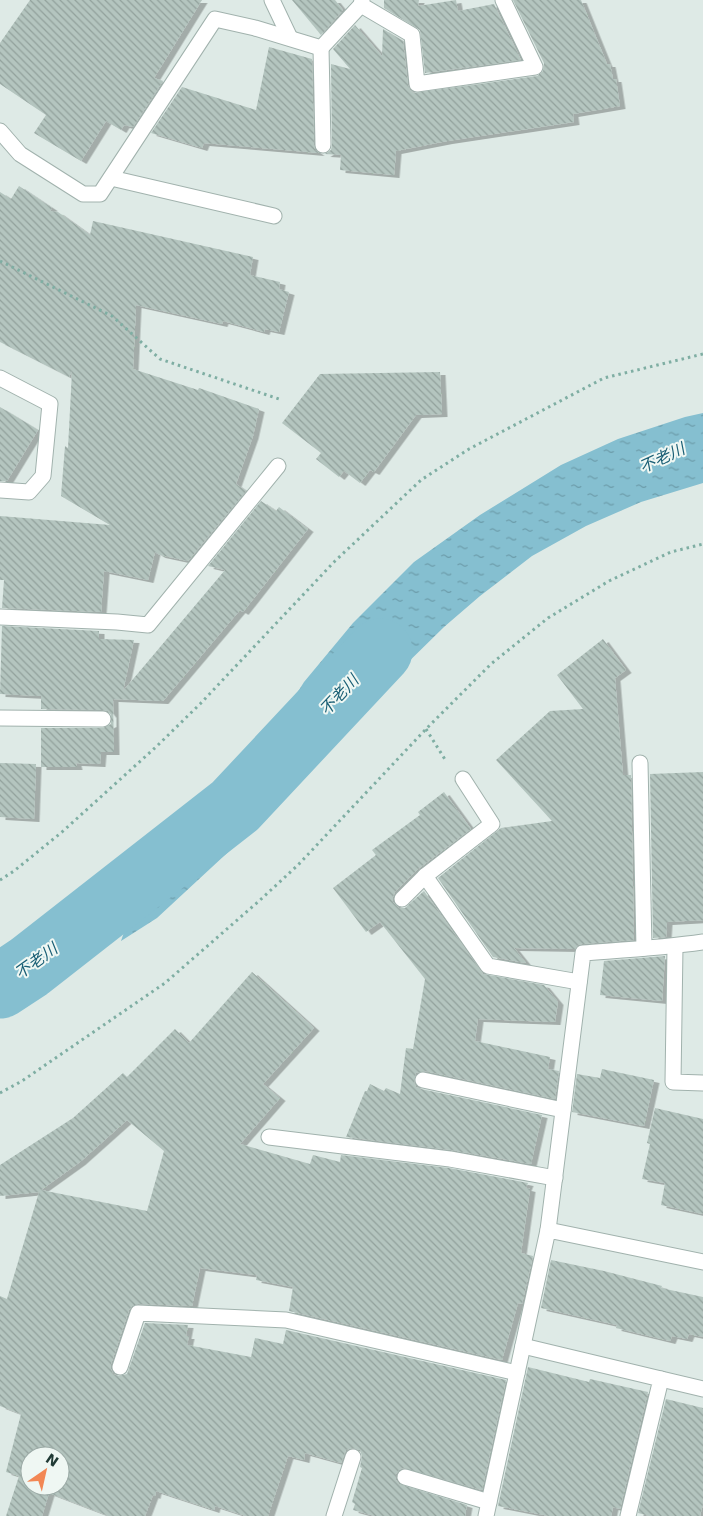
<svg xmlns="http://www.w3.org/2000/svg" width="703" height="1516" viewBox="0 0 703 1516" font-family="'DejaVu Sans','Noto Sans JP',sans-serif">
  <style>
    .water { fill: url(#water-ripples) }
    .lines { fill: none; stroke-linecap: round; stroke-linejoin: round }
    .river { stroke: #85bfd0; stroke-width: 65 }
    .building { fill: url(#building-back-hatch); fill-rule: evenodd; filter: url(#shadow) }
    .service-casing { stroke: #a1b2ad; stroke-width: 17 }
    .minor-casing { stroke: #a1b2ad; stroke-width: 17 }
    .path { stroke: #7faea3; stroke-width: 3; stroke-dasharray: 2.5 4; stroke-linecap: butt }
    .service { stroke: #fff; stroke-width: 15 }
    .minor { stroke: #fff; stroke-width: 15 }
    .labels { text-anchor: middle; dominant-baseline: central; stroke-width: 4; stroke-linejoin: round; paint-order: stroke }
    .water-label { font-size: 16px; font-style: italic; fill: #1a5f75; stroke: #eff7f3 }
  </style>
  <defs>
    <pattern id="water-ripples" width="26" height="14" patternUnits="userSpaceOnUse" patternTransform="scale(1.25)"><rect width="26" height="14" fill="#85bfd0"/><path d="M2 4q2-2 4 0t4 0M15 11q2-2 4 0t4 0" fill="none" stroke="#6c9caa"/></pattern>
    <pattern id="building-back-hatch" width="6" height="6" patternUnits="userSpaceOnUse" patternTransform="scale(1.25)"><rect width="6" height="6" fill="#b4c5bf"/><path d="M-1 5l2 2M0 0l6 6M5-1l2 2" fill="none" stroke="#92a19c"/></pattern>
    <filter id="shadow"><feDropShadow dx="5.5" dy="3" stdDeviation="0" flood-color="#0004"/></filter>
  </defs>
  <rect width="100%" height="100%" fill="#deeae6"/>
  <path class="water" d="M703 413V483L641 502 586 526 532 556 480 596 444 627 390 680 252 830 157 918 121 941 124 932C146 907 250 786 278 789 296 768 313 748 325 723L316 714 314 705 331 690 335 681 323 680 294 698 304 682 353 623 414 562 480 515 561 465 618 439 685 417Z"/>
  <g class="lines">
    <polyline class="river" points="0,986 29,967 235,806 380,651"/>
  </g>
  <g class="building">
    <polygon points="30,0 202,0 154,78 163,81 133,127 124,125 121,130 106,121 81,161 34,133 46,115 0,84 0,43"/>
    <polygon points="292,0 335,0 343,10 321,35"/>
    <polygon points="384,0 419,0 418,6 456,0 458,11 494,4 521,60 425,73 420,30 384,8"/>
    <polygon points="513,0 581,0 607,64 610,64 613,79 616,79 620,106 573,114 574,122 447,141 396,151 394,175 340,170 341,155 325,154 331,150 332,145 331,64 350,69 333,49 355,25 382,56 383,29 403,41 408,85 410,90 414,93 537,76 543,71 544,63"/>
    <polygon points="269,47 312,59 314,145 315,150 319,153 204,143 202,148 151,133 182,87 256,110"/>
    <polygon points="19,186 52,208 50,211 58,212 90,235 93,221 253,257 250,275 280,282 279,289 289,292 279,332 265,329 264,332 223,321 222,324 136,305 133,369 198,390 199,388 259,409 253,436 236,484 246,491 188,561 160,555 155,552 148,580 104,571 101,612 2,608 4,580 0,580 0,516 110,525 61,496 65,446 68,448 72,371 69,377 0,342 0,192 11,199"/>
    <polygon points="440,372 442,414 416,415 374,472 370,470 360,483 344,471 339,477 316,459 321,453 282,423 320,374"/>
    <polygon points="0,407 38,430 7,481 0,481"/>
    <polygon points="261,501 276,511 279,507 308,529 243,612 240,610 163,701 113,699 114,752 101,752 100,764 76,763 77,767 41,767 41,728 103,728 111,724 111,715 108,711 103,710 41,709 41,696 0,694 2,626 99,631 99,639 134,640 123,691 225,570 208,566"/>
    <polygon points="603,639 626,670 615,678 623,775 631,775 634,940 582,944 578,945 575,949 514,948 526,963 493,957 438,878 501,828 552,821 496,760 550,711 583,709 557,675"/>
    <polygon points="0,763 36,764 34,819 0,817"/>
    <polygon points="703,772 703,920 667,922 666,937 653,938 650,774"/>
    <polygon points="444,792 471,829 418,869 395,892 393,897 393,902 399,908 405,908 424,891 483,974 544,985 558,1002 555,1022 478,1019 475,1041 550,1057 548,1069 559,1071 555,1099 425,1071 416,1073 414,1082 416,1087 421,1089 542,1115 531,1164 451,1150 346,1137 365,1091 367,1091 370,1084 384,1091 386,1088 400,1094 406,1048 413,1049 425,979 380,922 366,932 333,888 376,855 372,850 420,815 418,812"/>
    <polygon points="665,956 662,1001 600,995 604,961"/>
    <path d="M252 972 314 1028 263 1084 280 1098 240 1144 310 1164 313 1155 340 1162 341 1155 449 1168 528 1183 526 1188 530 1189 521 1253 533 1256 522 1304 518 1303 502 1360 289 1311 293 1287 256 1280 257 1275 200 1268 192 1306 138 1304 132 1306 129 1310 111 1364V1369L113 1374 118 1376 127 1374 145 1323 188 1325 186 1336H189L187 1345 251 1357 255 1338 283 1344 286 1330 506 1380 482 1490 403 1468 399 1470 396 1474V1480L399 1484 467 1505 465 1516H375L353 1510 355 1504 352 1502 362 1468 360 1467 362 1456 360 1450 352 1448 346 1450 341 1463 305 1453 304 1460 288 1456 268 1516H246L215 1506 214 1510 156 1491 155 1496 153 1495 145 1516H109L49 1493 42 1516H6L19 1476 6 1472 21 1414 0 1406V1296L7 1299 39 1192 0 1196V1165L73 1118 123 1073 127 1077 175 1029 189 1043ZM127 1120 164 1151 147 1211 41 1190 80 1162ZM30 1456H60V1486H30Z"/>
    <polygon points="602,1069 654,1080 644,1126 572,1112 577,1074 600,1078"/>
    <polygon points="655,1108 703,1119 703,1214 661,1205 665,1183 642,1179 650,1144 647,1143"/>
    <polygon points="551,1260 604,1271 662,1286 661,1288 703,1297 703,1337 689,1334 687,1339 672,1336 670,1341 616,1328 617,1325 541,1308"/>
    <polygon points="528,1367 589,1382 590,1379 648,1392 620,1509 613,1507 611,1516 549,1516 498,1506"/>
    <polygon points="666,1399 703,1408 703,1504 700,1516 650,1516 638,1513"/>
  </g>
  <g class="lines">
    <defs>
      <g id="service">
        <polyline points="272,0 290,38"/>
        <polyline points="362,0 361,5 412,35 417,84 535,67 503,0"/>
        <polyline points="321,48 323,145"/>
        <polyline points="111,178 274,216"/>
        <polyline points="0,718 103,719"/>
        <polyline points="640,763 644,948"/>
        <polyline points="425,876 488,966 579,982"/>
        <polyline points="402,899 425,876 492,824 463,779"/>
        <polyline points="675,947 673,1082 703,1083"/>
        <polyline points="423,1080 563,1110"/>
        <polyline points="269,1137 450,1159 555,1178"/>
        <polyline points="523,1346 661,1379 628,1516"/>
        <polyline points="120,1367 138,1313 286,1320 517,1373"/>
        <polyline points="661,1379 703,1389"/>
        <polyline points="405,1477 489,1502"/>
        <polyline points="334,1516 353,1457"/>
      </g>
      <g id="minor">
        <polyline points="0,131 20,154 83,194 100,194 215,19 255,28 321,48 361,5"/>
        <polyline points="0,378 50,404 43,476 29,492 0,490"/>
        <polyline points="0,617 117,622 148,625 278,466"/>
        <path d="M548 1230 583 953C623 950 663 948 703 942"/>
        <polyline points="486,1516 548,1230 703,1262"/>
      </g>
    </defs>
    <use href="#service" class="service-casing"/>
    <use href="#minor" class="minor-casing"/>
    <g class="path">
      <polyline points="0,261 112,316 160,359 282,400"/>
      <polyline points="426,729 446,761"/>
      <polyline points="0,880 14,871 62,832 157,746 201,703 334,562 421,480 469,449 604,378 703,354"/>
      <polyline points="0,1093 22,1081 165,983 259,901 298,865 426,729 491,664 548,618 609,581 671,552 703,544"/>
    </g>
    <use href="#service" class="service"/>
    <use href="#minor" class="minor"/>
  </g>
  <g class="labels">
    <g class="water-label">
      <text transform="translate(662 458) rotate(-25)">不老川</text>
      <text transform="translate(339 695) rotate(-47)">不老川</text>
      <text transform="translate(36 961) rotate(-36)">不老川</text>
    </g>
  </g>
  <g transform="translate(45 1471) rotate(34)"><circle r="24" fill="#eff7f3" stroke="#9caba7"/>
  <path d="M0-4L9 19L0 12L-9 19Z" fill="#f28754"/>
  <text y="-8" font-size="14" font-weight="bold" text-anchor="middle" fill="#203a35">N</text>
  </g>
</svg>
